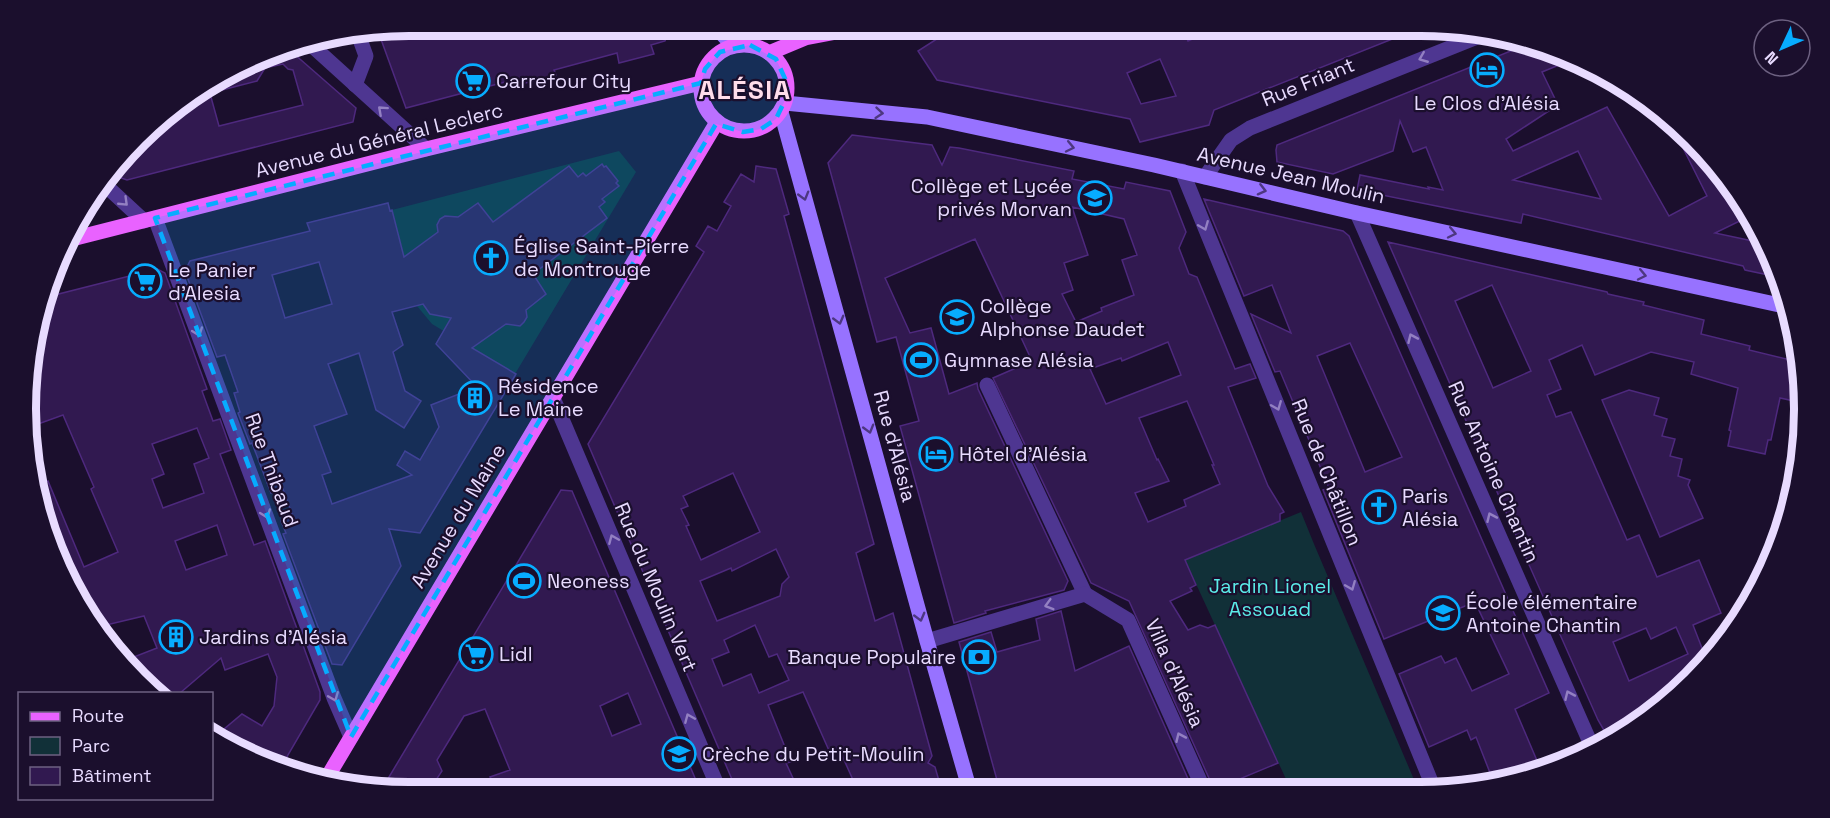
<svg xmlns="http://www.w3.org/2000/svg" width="1830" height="818" viewBox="0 0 1830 818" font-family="'Space Grotesk',sans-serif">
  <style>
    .green { fill: #113038 }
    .building { fill: #311950; stroke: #4e297e; stroke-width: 1.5; fill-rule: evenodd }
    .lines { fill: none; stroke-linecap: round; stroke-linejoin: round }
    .minor { stroke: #4e3691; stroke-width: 15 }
    .secondary { stroke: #9772ff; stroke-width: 15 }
    .primary { stroke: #e962ff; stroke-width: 15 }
    .oneway { stroke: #9380c2 }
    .oneway2 { stroke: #4d3781 }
    .marked { fill: #07acff; fill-opacity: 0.2; stroke: #07acff; stroke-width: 4.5; stroke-dasharray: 12 8; stroke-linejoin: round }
    .labels { text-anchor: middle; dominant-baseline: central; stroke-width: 4.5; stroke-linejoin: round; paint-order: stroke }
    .poi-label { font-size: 20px; fill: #e8dbff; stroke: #1b0f2d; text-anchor: start }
    .street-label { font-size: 20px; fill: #e8dbff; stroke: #1b0f2d }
    .park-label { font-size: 20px; fill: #5bece9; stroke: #1b0f2d }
    .district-label { font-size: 26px; font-weight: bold; letter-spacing: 1.5px; fill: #ffddeb; stroke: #1b0f2d }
    .rim { fill: none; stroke: #e8dbff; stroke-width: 8 }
  </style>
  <rect width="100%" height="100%" fill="#1b0f2d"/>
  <g class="green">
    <polygon points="619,151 636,172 515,374 432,324 417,306 392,210"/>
    <polygon points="1301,512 1314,544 1418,789 1291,790 1185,560"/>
  </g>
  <g class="building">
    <polygon points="409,26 670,26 665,41 651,45 654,54 619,63 617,53 554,70 556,75 510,87 509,81 406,108 378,31"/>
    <path d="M957 26H1181L1188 41 1221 26H1425L1214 110 1209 125 1140 142 1130 119 937 80 918 51ZM1160 59 1176 96 1141 104 1127 73Z"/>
    <polygon points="285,46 356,108 353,122 127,180 112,175 157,120 209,90 219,126 303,105 293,70 288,69 283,64 265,68 257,81 214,92 212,88"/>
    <path d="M1523 46 1567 55 1574 59 1542 72 1558 105 1506 139 1513 151 1607 107 1669 216 1707 196 1671 124 1692 138 1746 218 1715 233 1762 243 1775 262 1778 277 1745 270 1743 266 1523 214 1521 223 1357 190 1360 175 1429 189 1428 187 1443 190 1426 147 1413 152 1400 121 1393 151 1333 174 1277 162 1276 150 1277 145ZM1578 151 1601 199 1513 180Z"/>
    <path d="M852 135 932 145 942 165 950 147 959 148 1074 171 1072 179 1124 189 1126 182 1170 191 1186 232 1179 248 1189 274 1197 277 1235 369 1250 364 1256 378 1228 387 1268 486 1284 512 1280 514V521L1185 560 1196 585 1190 588 1192 591 1170 601 1188 630 1200 625 1208 628 1215 625 1278 763 1237 780 1236 783 1224 789 1213 787 1129 601 1091 583 993 378 1032 361 975 239 885 278 886 280 910 333 931 328 949 394 977 383 978 389 1068 581 1064 590 985 611 986 613 954 623 900 426 919 421 896 337 877 342 828 163ZM1072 207 1124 219 1137 255 1122 260 1134 295 1101 308 1102 311 1076 322 1062 294 1073 290 1064 263 1088 255ZM1168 342 1181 375 1106 404 1090 369 1121 358 1122 361ZM1187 401 1214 465H1212L1220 484 1184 500 1186 506 1148 522 1135 493 1169 481 1158 459 1157 460 1139 418Z"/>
    <path d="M602 164 604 167 606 166 618 181 616 183 619 186 602 199 605 202 599 207 607 218 533 274 546 294 526 310 527 317 524 322 520 326 506 324 472 348 516 374 420 533 389 529 401 566 342 665 332 664 283 534 286 533 281 521 293 517 283 489 271 493 252 443 250 444 238 413 240 412 234 393 238 392 225 355 217 357 185 271 190 261 310 231 307 223 388 203 390 211 392 210 404 257 438 232 437 225 440 219 445 216 458 217 478 203 493 222 569 166 578 177 583 173 586 176ZM319 262 332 304 285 318 272 275ZM423 304 430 314 451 318 436 344 477 387 431 405 439 427 420 460 405 451 397 465 412 475 332 504 322 475 331 472 314 426 347 414 328 364 359 353 376 410 404 428 421 401 405 391 393 352 403 345 392 312Z"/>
    <path d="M756 166 776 169 789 214 784 216 874 544 856 553 875 621 893 613 932 756 928 763 935 767 942 791H858L840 751 831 755 803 692 768 705 791 762 786 763 799 791H737L588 444 704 252 696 246 708 226 717 231 731 206 724 202 741 174 754 182ZM733 473 760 532 701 560 686 526 689 525 681 509 688 506 683 496ZM776 549 789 577 782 584 780 596 717 621 700 581 731 568 732 571ZM755 625 769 657 777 654 789 680 759 693 751 674 723 686 712 659 729 652 724 640Z"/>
    <path d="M1204 199 1343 231 1349 236 1549 693 1515 709 1541 770 1494 783 1476 737 1471 740 1467 730 1429 747 1399 674 1441 656 1445 663 1456 658 1472 691 1509 674 1475 602 1384 639 1323 490 1329 488 1280 371 1275 372 1251 314 1291 333 1272 285 1244 296ZM1350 343 1402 457 1365 472 1317 356Z"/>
    <path d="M1388 242 1607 292 1608 294 1644 302 1643 305 1704 320 1701 334 1750 346 1749 350 1795 361 1803 403 1780 398 1771 440H1768L1765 454 1728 446 1731 431 1729 430 1738 388 1691 374 1694 362 1651 352 1595 375 1582 345 1549 360 1561 389 1547 395 1556 417 1571 412 1627 540 1639 535 1657 577 1699 560 1721 613 1693 625 1707 661 1669 699 1637 713 1640 721 1609 739 1598 720 1522 549ZM1492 285 1531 371 1493 388 1455 301ZM1676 627 1688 654 1629 681 1613 642 1646 628 1651 639Z"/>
    <path d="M157 269 165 273 207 389 202 391 213 421 220 419 231 450 220 454 254 545 265 541 320 692V700L281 767 263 763 217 735 242 714 262 726 274 706 277 677 268 654 225 670 221 658 180 693H153L126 660 157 648 144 616 98 627 77 600 37 485 48 481 84 567 118 552 91 489 94 487 63 415 30 427 33 335 47 297ZM197 428 209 458 194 464 204 493 163 508 152 479 164 474 152 444ZM217 525 227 555 186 570 175 541Z"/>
    <polygon points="1629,390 1659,398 1654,415 1667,419 1662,436 1675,439 1670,456 1682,459 1678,476 1690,480 1688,485 1703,518 1660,537 1602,400"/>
    <path d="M561 490 572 491 701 792H461L491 779 490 777 510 770 485 709 464 716 437 760 442 771 428 792H409L383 787ZM628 693 641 724 612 736 600 706Z"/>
    <polygon points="1061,611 1075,671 1129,646 1193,790 1000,791 959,642 991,632 997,652 1040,640 1036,619"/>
  </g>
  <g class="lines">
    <g class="minor">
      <polyline points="308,42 426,149"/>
      <polyline points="355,85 366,56 358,34"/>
      <polyline points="1182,171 1434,789"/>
      <polyline points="1205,177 1231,140 1250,128 1477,37"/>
      <polyline points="104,184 144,221"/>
      <polyline points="1357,213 1593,749"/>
      <polyline points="155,218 334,698 351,737"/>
      <polyline points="987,385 1085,594"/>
      <polyline points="553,398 720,792"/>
      <polyline points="927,641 1085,594 1128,620 1204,790"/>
    </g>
    <g class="secondary">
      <polyline points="715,26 733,46"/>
      <polyline points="785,103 927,117 1154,165 1357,213 1784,306"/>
      <polyline points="781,112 927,641 970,791"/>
    </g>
    <g class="primary">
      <circle cx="744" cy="88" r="43"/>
      <polyline points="769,53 805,38 842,31 852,26"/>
      <polyline points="68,240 426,149 701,83"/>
      <polyline points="328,776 717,122"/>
    </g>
  </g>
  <defs><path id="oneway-chevron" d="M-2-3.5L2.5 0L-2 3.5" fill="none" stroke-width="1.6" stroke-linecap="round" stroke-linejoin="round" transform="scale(1.5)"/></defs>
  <g class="oneway">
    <use href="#oneway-chevron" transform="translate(1423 58) rotate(158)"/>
    <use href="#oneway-chevron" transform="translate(382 110) rotate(-138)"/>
    <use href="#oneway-chevron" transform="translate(124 202) rotate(44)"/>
    <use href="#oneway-chevron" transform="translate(1204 226) rotate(68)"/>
    <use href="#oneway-chevron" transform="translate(198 332) rotate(70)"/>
    <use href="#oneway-chevron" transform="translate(1412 338) rotate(-114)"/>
    <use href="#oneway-chevron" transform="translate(1277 406) rotate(68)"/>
    <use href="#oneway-chevron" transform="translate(266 514) rotate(70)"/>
    <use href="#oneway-chevron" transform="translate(1491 517) rotate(-114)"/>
    <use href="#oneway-chevron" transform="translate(613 539) rotate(-113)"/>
    <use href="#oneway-chevron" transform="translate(1351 586) rotate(68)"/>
    <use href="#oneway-chevron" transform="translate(1049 605) rotate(164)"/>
    <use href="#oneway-chevron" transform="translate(1569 695) rotate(-114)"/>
    <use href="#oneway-chevron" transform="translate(334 697) rotate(68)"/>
    <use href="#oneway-chevron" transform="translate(689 718) rotate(-113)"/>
    <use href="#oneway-chevron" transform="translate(1180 737) rotate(-114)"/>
  </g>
  <g class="oneway2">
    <use href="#oneway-chevron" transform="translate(879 113) rotate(5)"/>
    <use href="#oneway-chevron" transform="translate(1070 147) rotate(12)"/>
    <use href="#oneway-chevron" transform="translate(1262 190) rotate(14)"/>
    <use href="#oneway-chevron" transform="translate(804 196) rotate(74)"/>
    <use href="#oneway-chevron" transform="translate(1452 233) rotate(12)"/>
    <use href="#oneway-chevron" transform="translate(1642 275) rotate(12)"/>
    <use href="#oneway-chevron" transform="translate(839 320) rotate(75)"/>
    <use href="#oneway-chevron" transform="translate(869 429) rotate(74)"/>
    <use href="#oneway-chevron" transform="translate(920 617) rotate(75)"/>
  </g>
  <path class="marked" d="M750 45 776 59 787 83V96L776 119 761 129 743 132 716 124 351 737 155 218 701 83 705 69 720 52Z"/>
  <defs>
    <symbol id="hotel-ring" viewBox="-11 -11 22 22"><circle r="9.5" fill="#1b0f2d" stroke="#07acff" stroke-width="1.5"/><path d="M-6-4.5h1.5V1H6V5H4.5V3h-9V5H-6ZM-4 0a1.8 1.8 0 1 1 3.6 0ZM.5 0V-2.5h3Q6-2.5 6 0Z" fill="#07acff"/></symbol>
    <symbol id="supermarket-ring" viewBox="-11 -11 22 22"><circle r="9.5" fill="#1b0f2d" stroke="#07acff" stroke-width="1.5"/><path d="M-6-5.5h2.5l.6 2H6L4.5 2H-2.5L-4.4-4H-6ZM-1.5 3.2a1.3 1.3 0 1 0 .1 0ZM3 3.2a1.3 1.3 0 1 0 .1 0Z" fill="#07acff"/></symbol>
    <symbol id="school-ring" viewBox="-11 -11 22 22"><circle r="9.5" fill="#1b0f2d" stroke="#07acff" stroke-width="1.5"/><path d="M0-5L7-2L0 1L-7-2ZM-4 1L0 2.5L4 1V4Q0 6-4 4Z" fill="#07acff"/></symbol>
    <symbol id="church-ring" viewBox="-11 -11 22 22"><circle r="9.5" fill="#1b0f2d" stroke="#07acff" stroke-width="1.5"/><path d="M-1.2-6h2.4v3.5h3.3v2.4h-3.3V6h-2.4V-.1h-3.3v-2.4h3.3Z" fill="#07acff"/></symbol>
    <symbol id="stadium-ring" viewBox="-11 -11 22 22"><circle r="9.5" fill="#1b0f2d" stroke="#07acff" stroke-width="1.5"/><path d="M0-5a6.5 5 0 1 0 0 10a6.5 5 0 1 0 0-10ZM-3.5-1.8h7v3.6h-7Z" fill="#07acff"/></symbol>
    <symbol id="building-ring" viewBox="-11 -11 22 22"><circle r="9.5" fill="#1b0f2d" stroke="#07acff" stroke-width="1.5"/><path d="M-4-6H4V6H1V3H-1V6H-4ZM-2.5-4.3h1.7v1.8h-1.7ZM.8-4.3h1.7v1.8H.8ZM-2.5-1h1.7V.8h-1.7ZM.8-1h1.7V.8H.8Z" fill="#07acff"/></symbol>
    <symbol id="bank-ring" viewBox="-11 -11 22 22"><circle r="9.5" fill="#1b0f2d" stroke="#07acff" stroke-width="1.5"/><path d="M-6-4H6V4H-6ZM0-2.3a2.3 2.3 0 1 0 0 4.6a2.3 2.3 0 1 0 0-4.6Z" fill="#07acff"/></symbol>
  </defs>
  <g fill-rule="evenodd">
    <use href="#hotel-ring" x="1468" y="51" width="38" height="38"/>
    <use href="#supermarket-ring" x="454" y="62" width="38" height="38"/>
    <use href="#school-ring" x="1076" y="179" width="38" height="38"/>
    <use href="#church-ring" x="472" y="239" width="38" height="38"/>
    <use href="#supermarket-ring" x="126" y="262" width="38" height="38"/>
    <use href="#school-ring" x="938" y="298" width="38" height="38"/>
    <use href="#stadium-ring" x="902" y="341" width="38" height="38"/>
    <use href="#building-ring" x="456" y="379" width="38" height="38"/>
    <use href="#hotel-ring" x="917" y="435" width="38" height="38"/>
    <use href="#church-ring" x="1360" y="488" width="38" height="38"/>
    <use href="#stadium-ring" x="505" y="562" width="38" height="38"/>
    <use href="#school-ring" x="1424" y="594" width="38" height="38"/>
    <use href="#building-ring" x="157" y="618" width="38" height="38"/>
    <use href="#supermarket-ring" x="457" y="635" width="38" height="38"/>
    <use href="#bank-ring" x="960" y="638" width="38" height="38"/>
    <use href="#school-ring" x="660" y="735" width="38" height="38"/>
  </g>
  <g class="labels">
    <g class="poi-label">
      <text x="496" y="81">Carrefour City</text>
      <text x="1487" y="103" text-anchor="middle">Le Clos d'Alésia</text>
      <text x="1072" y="186" text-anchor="end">Collège et Lycée<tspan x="1072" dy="23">privés Morvan</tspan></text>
      <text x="514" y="246">Église Saint-Pierre<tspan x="514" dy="23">de Montrouge</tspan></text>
      <text x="168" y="270">Le Panier<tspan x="168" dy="23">d'Alesia</tspan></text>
      <text x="980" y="306">Collège<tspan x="980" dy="23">Alphonse Daudet</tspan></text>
      <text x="944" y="360">Gymnase Alésia</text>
      <text x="498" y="386">Résidence<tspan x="498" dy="23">Le Maine</tspan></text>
      <text x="959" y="454">Hôtel d'Alésia</text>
      <text x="1402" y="496">Paris<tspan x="1402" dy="23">Alésia</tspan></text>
      <text x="547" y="581">Neoness</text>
      <text x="1466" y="602">École élémentaire<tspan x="1466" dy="23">Antoine Chantin</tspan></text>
      <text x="199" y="637">Jardins d'Alésia</text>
      <text x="499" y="654">Lidl</text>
      <text x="956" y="657" text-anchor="end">Banque Populaire</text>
      <text x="702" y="754">Crèche du Petit-Moulin</text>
    </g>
    <g class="street-label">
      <text transform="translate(1308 82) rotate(-22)">Rue Friant</text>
      <text transform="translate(379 140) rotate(-14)">Avenue du Général Leclerc</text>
      <text transform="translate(1291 175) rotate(13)">Avenue Jean Moulin</text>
      <text transform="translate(895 446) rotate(75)">Rue d'Alésia</text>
      <text transform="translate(272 470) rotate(70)">Rue Thibaud</text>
      <text transform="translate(1327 472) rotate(68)">Rue de Châtillon</text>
      <text transform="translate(1494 472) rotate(66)">Rue Antoine Chantin</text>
      <text transform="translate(458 516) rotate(-59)">Avenue du Maine</text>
      <text transform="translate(656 587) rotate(67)">Rue du Moulin Vert</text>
      <text transform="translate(1175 673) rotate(66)">Villa d'Alésia</text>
    </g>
    <g class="park-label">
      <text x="1270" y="586">Jardin Lionel<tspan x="1270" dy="23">Assouad</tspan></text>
    </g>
    <g class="district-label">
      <text x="745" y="90">ALÉSIA</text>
    </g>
  </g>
  <path d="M0 0H1830V818H0ZM409 36H1421A373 373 0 0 1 1794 409V409A373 373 0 0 1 1421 782H409A373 373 0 0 1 36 409V409A373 373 0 0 1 409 36Z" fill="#1b0f2d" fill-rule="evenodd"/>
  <path class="rim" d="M409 36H1421A373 373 0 0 1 1794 409V409A373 373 0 0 1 1421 782H409A373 373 0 0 1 36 409V409A373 373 0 0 1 409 36Z"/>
  <rect x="18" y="692" width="195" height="108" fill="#1b0f2d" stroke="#6d6181" stroke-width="1.5"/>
  <rect x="30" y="712" width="30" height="9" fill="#e962ff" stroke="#6d6181" stroke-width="1.5"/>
  <text x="72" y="722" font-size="18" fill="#e8dbff">Route</text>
  <rect x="30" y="737" width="30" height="18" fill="#113038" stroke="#6d6181" stroke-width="1.5"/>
  <text x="72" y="752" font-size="18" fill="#e8dbff">Parc</text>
  <rect x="30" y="767" width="30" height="18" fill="#311950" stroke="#6d6181" stroke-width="1.5"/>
  <text x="72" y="782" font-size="18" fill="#e8dbff">Bâtiment</text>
  <g transform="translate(1782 48) rotate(226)"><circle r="28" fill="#1b0f2d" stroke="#6d6181" stroke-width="1.5"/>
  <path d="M0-4.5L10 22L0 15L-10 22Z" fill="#07acff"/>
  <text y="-9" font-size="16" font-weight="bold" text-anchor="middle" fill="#e8dbff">N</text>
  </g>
</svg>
